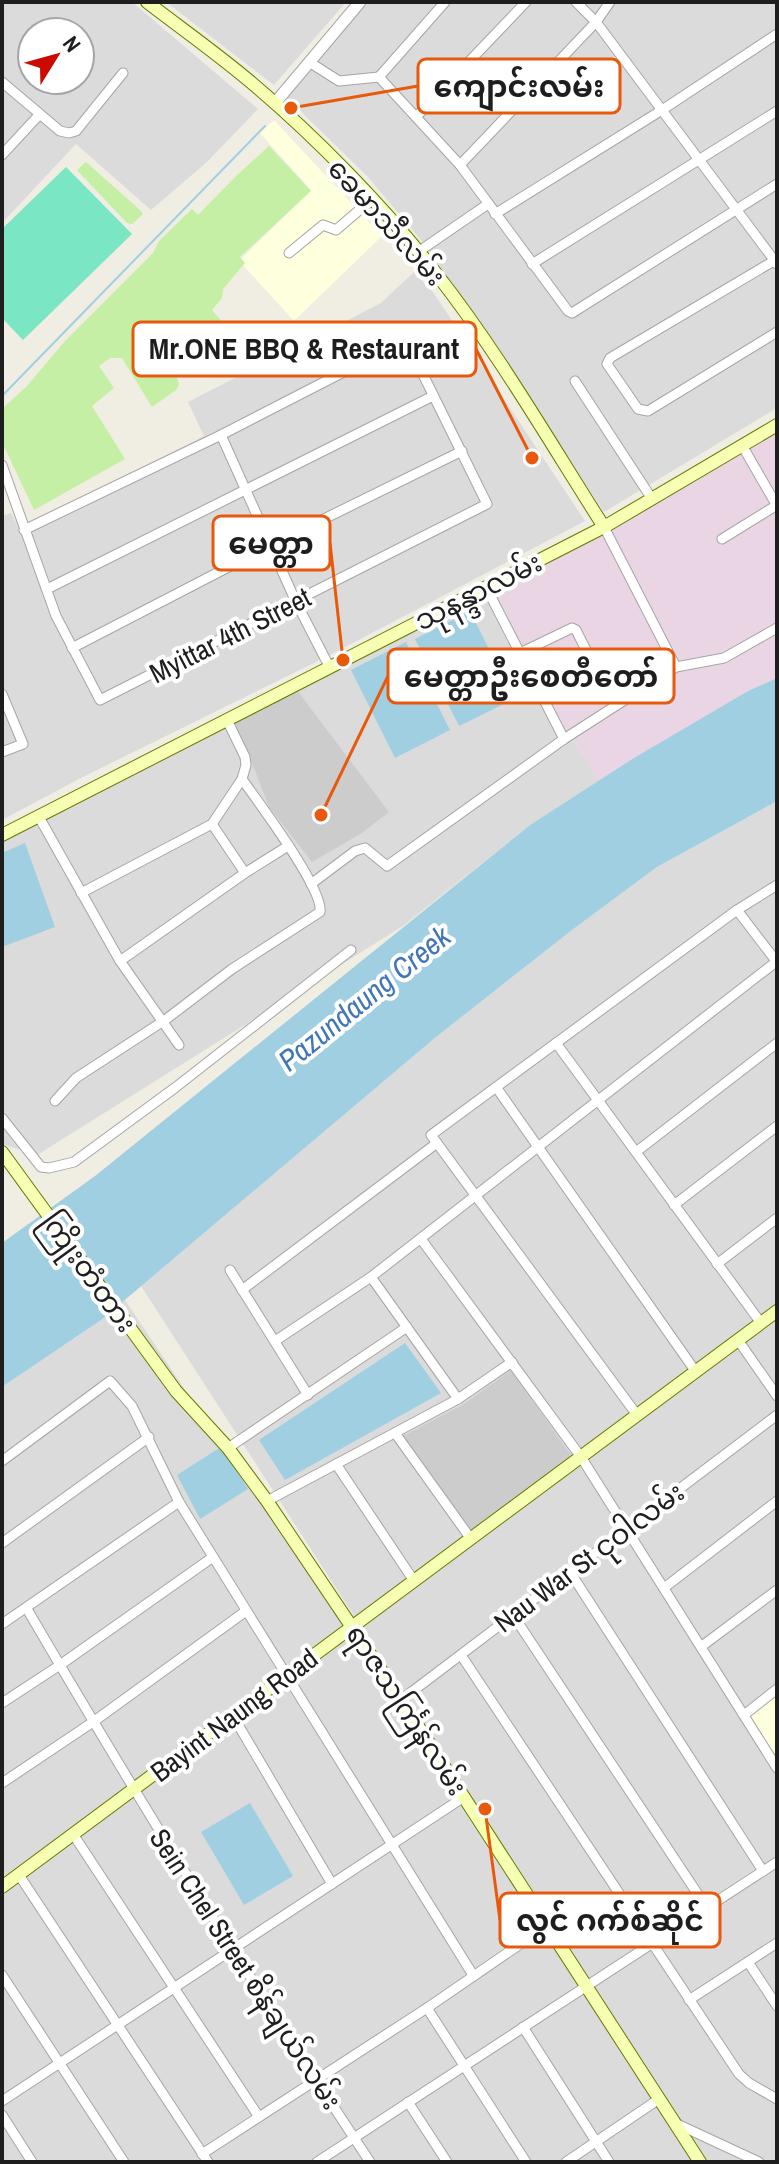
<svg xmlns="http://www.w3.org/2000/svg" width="779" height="2164" viewBox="0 0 779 2164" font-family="'Archivo Narrow','Noto Sans Myanmar',sans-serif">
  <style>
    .residential { fill: #dcdbdb; fill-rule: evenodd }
    .industrial { fill: #ead5e5 }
    .education { fill: #fdffdd }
    .religious { fill: #ccc }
    .grass { fill: #c5efa5 }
    .pitch { fill: #7ae6c3 }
    .water { fill: #a0cfe2 }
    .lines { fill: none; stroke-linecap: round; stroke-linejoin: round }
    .stream { stroke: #a0cfe2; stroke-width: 2 }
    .minor-casing { stroke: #a5a5a5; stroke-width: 11 }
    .tertiary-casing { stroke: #a5a5a5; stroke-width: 13 }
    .secondary-casing { stroke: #667a00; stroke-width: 14 }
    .minor { stroke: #fff; stroke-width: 9 }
    .tertiary { stroke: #fff; stroke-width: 11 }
    .secondary { stroke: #f7ffb3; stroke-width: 12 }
    .labels { text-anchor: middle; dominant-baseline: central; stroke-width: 8; stroke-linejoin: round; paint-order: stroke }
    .street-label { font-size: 28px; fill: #1e1e1e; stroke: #fff }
    .water-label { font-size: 30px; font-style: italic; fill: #4276b6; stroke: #fff }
    .leader { fill: none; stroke: #e8590c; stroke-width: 3 }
    .callout-dot { fill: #e8590c; stroke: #fff; stroke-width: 3 }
    .callout { fill: #fff; stroke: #e8590c; stroke-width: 3 }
    .callout-label { font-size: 30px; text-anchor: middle; font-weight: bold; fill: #1e1e1e }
  </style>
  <rect width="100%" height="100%" fill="#f0ede3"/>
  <g class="residential">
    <path d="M2 2H132L258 109 207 162 151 210 76 144 2 223ZM32 32H80V80H32Z"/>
    <polygon points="166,2 346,2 274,85"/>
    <polygon points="360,2 777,2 777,408 604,512 430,251 368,177 282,93"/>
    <polygon points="414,272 433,292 585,521 330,655 79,779 2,820 2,516 11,513 20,530 204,436 188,402 381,303"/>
    <polygon points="493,584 538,685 599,781 530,825 403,926 37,1155 2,1144 2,841 233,723"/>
    <polygon points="777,801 777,1307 356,1619 141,1286 436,1037 572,930 657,867"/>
    <polygon points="125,1300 343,1626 2,1879 2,1387 101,1320"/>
    <polygon points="777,1320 777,2162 708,2162 362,1628"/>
    <polygon points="350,1637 696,2162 2,2162 2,1893"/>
  </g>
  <polygon class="industrial" points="777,427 777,678 748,691 599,781 538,685 493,584"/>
  <g class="education">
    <polygon points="274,120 382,236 294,321 239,261 311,190 260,133"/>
    <polygon points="777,1694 777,1758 750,1715"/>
  </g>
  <g class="religious">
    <polygon points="296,689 389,812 362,833 312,862 269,807 251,760 233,723"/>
    <polygon points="511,1370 573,1458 472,1532 403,1436 464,1404"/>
  </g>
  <g class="grass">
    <polygon points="269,146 311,191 240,257 245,263 223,289 222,298 212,310 224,324 213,333 194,338 176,321 168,331 171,360 179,384 176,390 152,407 122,358 110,358 99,366 114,388 92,406 125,459 34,510 2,442 2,409 27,386 65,341 153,253 159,241 192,209 198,215 236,176"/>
    <polygon points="86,162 141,211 143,214 132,224 127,223 77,170"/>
  </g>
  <polygon class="pitch" points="66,167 132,234 23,340 2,318 2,229"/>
  <g class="water">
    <polygon points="470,611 514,699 459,726 415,639"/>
    <polygon points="406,642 450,730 395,758 351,670"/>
    <polygon points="777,678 777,801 657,867 572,930 436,1037 101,1320 2,1387 2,1243 95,1176 530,825 634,758 748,691"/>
    <polygon points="25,843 55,927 2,947 2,853"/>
    <polygon points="405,1343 441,1393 285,1480 259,1440"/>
    <polygon points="221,1447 248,1489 200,1519 177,1475"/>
    <polygon points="250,1803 293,1876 244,1905 201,1832"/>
  </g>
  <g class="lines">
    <polyline class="stream" points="2,396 265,126"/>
    <defs>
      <g id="minor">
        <polyline points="576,2 596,22 777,264"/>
        <polyline points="309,62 339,81 379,77"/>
        <polyline points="379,77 460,165 568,311 572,313 777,184"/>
        <polyline points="379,77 445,2"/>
        <polyline points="2,82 60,131 69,133 76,131 123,73"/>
        <polyline points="416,117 526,2"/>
        <polyline points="2,155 39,115"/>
        <polyline points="460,165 596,22 610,2"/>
        <polyline points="495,214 662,110 777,34"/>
        <polyline points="418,252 488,204"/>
        <polyline points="289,253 323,225 336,230 371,200"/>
        <polyline points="777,259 610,358 607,364 638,409 648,411 777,332"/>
        <polyline points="532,264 777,111"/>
        <polyline points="575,381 652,499"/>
        <polyline points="221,435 296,602 330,668"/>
        <polyline points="743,447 777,506"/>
        <polyline points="2,465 56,616 100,700 487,504 406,340 221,435 24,530"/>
        <polyline points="604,527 676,667"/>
        <polyline points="722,539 777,505"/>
        <polyline points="486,587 564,739"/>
        <polyline points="47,589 433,396"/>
        <polyline points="72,648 271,545 462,451"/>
        <polyline points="520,653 572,628 576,630 595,668"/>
        <polyline points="2,694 23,744 2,752"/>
        <polyline points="39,817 120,961 179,1045"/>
        <polyline points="212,824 245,873"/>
        <polyline points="311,884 355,851 365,848 387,866 564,739 676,667 724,658 777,628"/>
        <polyline points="81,893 212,824 242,779 246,765 245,757 227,720"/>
        <polyline points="737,910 777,885"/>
        <polyline points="120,961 245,873 288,846"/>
        <polyline points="556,1043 761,1323"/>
        <polyline points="496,1087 696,1372"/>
        <path d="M55 1101 76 1078 165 1020 232 969 320 912C324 889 258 802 242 779"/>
        <polyline points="2,1118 41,1167 49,1168 74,1162 176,1087 351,950"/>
        <polyline points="636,1152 777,1043"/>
        <polyline points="674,1205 777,1126"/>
        <polyline points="421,1239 581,1457 777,1768"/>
        <polyline points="717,1264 777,1218"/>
        <polyline points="230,1270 308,1395"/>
        <polyline points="371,1277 458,1399"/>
        <polyline points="242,1290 437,1143"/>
        <polyline points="738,1340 777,1396"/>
        <polyline points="275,1341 371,1277 777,961"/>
        <polyline points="637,1415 431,1135 737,910 776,961"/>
        <polyline points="395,1433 471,1539"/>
        <polyline points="228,1448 407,1327"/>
        <polyline points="2,1461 110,1381 132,1406 179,1502 473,1975"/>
        <polyline points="336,1464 414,1581"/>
        <polyline points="267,1501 458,1399 512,1362"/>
        <polyline points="2,1543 149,1437"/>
        <polyline points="570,1572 763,1871"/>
        <polyline points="664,1588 777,1501"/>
        <path d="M27 1609C137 1797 250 1981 370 2162"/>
        <polyline points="513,1615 707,1908"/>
        <polyline points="2,1624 179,1502"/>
        <polyline points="702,1646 777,1590"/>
        <polyline points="461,1655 739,2074 749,2083 777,2099"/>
        <polyline points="401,1700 777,1415"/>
        <polyline points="2,1703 60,1665 213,1557"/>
        <polyline points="744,1715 777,1689"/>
        <polyline points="233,1716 332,1884"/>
        <polyline points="2,1783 93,1722 246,1611"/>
        <polyline points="73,1834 259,2117"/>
        <polyline points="19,1875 208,2162"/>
        <polyline points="748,1962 777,2006"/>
        <polyline points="2,1975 124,2162"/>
        <polyline points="689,2000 777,1943"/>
        <polyline points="427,2008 526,2162"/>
        <polyline points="523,2027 609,2162"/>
        <polyline points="2,2101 464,1797"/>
        <polyline points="408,2102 447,2162"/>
        <polyline points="2,2115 32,2162"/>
        <polyline points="675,2123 759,2162"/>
        <polyline points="202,2154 427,2008 548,1925"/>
        <polyline points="317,2162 777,1862"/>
        <polyline points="566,2162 659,2099"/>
      </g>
      <polyline id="tertiary" points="275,103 360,2"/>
      <g id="secondary">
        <path d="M147 2C182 29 219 55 253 84 315 136 386 209 435 272 498 352 549 441 604 527"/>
        <polyline points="2,835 604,527 777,425"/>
        <polyline points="2,1152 176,1391 228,1448 267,1501 401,1700 700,2162"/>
        <polyline points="2,1887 777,1311"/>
      </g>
    </defs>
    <use href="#minor" class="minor-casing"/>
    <use href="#tertiary" class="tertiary-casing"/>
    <use href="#secondary" class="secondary-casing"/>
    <use href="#minor" class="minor"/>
    <use href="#tertiary" class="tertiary"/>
    <use href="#secondary" class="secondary"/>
  </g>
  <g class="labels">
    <g class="street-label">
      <text transform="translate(387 222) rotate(48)">ခေမာသီလမ်း</text>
      <text transform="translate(478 591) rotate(-27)">သုနန္ဒာလမ်း</text>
      <text transform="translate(230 635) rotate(-27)">Myittar 4th Street</text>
      <text transform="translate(89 1272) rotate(54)">ကြိုးတံတား</text>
      <text transform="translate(589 1557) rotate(-37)">Nau War St ငုဝါလမ်း</text>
      <text transform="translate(407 1710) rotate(57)">ရာဇသင်္ကြန်လမ်း</text>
      <text transform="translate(234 1715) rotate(-37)">Bayint Naung Road</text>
      <text transform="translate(246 1969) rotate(57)">Sein Chel Street စိန်ချယ်လမ်း</text>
    </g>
    <g class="water-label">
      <text transform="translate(364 998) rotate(-39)">Pazundaung Creek</text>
    </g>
  </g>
  <path class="leader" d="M291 108L418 86M532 458L476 349M343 660L330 543M321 815L388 676M485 1809L500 1920"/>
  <g class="callout-dot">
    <circle cx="291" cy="108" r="8"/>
    <circle cx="532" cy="458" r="8"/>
    <circle cx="343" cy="660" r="8"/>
    <circle cx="321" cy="815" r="8"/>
    <circle cx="485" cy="1809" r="8"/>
  </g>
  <g class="callout">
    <rect x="418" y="59" width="202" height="54" rx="8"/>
    <rect x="133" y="322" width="343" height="54" rx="8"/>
    <rect x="213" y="516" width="117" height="54" rx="8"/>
    <rect x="388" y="649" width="286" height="54" rx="8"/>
    <rect x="500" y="1893" width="220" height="54" rx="8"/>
  </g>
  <g class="callout-label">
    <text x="519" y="97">ကျောင်းလမ်း</text>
    <text x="304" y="359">Mr.ONE BBQ &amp; Restaurant</text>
    <text x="271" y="554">မေတ္တာ</text>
    <text x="531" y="687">မေတ္တာဦးစေတီတော်</text>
    <text x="610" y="1931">လွင် ဂက်စ်ဆိုင်</text>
  </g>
  <rect width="779" height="2164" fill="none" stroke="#1e1e1e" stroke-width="8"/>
  <g transform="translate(56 56) rotate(53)"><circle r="38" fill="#ffffff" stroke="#a5a5a5" stroke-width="2"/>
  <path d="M0-6L14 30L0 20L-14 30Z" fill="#cc0b00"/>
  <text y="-12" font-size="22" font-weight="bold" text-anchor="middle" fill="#1e1e1e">N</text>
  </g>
</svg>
